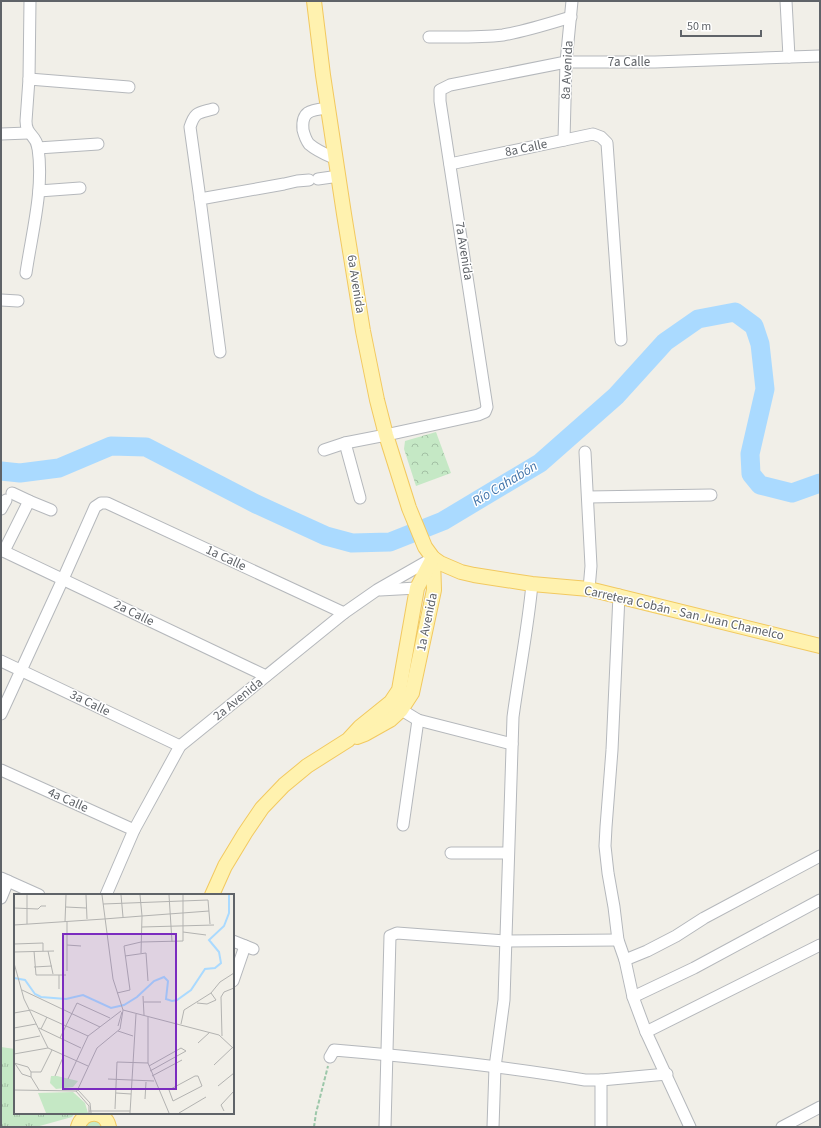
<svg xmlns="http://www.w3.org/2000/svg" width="821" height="1128" viewBox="0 0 821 1128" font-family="'Source Sans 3',sans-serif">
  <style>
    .grass { fill: url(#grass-tufts) }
    .park { fill: url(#park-crowns) }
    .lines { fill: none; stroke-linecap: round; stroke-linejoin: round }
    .river { stroke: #aadaff; stroke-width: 19 }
    .minor-casing { stroke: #b5b8bc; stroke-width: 13 }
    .major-casing { stroke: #f2c960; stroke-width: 16 }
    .path { stroke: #9cc7a9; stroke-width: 2; stroke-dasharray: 4 2; stroke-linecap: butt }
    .minor { stroke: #fff; stroke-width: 11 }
    .major { stroke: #fff2af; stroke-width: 14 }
    .labels { text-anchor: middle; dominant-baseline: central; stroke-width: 3; stroke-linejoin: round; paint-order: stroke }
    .street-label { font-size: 13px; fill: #5f6368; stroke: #fff }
    .water-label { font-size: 14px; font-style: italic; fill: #4174aa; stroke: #fff }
    .inset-river { fill: none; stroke: #aadaff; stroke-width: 2 }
    .inset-road { fill: none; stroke: #b3b3b1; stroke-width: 1 }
    .view { fill: #7b2cbf; fill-opacity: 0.15; stroke: #7b2cbf; stroke-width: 2 }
    .inset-edge { fill: none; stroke: #5f6368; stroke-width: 2 }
  </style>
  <defs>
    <pattern id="grass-tufts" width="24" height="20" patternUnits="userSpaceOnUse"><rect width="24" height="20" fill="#c5e8c5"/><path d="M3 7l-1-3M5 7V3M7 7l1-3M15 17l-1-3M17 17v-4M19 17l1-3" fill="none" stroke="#a3c0a4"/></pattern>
    <pattern id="park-crowns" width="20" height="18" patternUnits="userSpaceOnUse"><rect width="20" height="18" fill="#c5e8c5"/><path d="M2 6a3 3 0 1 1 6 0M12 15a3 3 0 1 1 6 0" fill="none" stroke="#a3c0a4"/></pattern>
  </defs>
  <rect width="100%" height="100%" fill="#f1efe8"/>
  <polygon class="grass" points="1,1047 15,1049 15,1113 75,1113 72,1117 36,1127 1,1127"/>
  <g class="park">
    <polygon points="436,432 451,473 416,486 404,449 405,441"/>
    <polygon points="92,1121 98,1122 101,1127 85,1127 90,1122"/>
  </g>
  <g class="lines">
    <polyline class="river" points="1,471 20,473 59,468 111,446 146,447 256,504 326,536 352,543 390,542 443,521 540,463 616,396 665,342 698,319 735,312 754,326 760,344 765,389 750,454 751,474 760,485 792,493 820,483"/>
    <defs>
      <g id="minor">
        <polyline points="786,1 789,57"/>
        <path d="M429 37C453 37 478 38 503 35 526 31 548 24 571 17"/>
        <polyline points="29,79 129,87"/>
        <path d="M328 108C312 110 301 110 303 130 304 134 306 140 309 144 317 151 327 155 336 159"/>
        <polyline points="1,134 28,133"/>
        <polyline points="564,140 566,62 572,1"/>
        <polyline points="38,148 98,144"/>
        <polyline points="450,164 593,134 601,137 607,143 621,340"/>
        <polyline points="318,179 339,176"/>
        <polyline points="39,191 80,188"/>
        <path d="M200 199 190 127C195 111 199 113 213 109"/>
        <path d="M26 273C32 232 44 189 38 148 36 134 26 136 26 121L29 79 30 1"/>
        <polyline points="1,300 18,301"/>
        <polyline points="220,352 200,199 284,184 297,181 309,180"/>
        <polyline points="345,443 360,498"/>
        <polyline points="324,450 345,443 386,435 478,415 485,412 487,407 440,101 440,90 450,85 566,62 655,62 820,56"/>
        <polyline points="585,452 591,566 589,589"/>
        <polyline points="12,493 29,501"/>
        <polyline points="588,497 711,495"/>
        <polyline points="1,509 6,500"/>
        <polyline points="1,550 266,676"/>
        <polyline points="4,551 29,501 51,510"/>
        <polyline points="380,590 417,588"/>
        <polyline points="619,595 612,750 606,827 605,846 608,873 614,907 618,940 625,960 633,997 646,1032 690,1127"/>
        <polyline points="1,661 180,746"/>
        <polyline points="395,706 418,720 512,744"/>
        <polyline points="1,714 63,579 95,507 101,503 107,503 344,613"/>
        <polyline points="1,770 134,830"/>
        <polyline points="403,825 418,720"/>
        <polyline points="451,853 508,853"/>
        <polyline points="1,878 39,895"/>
        <polyline points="106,895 134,830 180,746 344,613 377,590 433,558"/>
        <polyline points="1,898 8,881"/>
        <polyline points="233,941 253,949"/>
        <polyline points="625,960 647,951 676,936 704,918 820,856"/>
        <polyline points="233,981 245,946"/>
        <polyline points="633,997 694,968 820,900"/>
        <polyline points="646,1032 820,945"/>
        <path d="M330 1057 334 1050C417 1057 502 1066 585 1080H601L667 1074"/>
        <polyline points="601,1080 601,1127"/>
        <polyline points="385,1127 390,936 397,933 505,941 618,940"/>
        <path d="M493 1127 495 1067 504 1000 513 717C519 672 528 628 532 584"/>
        <polyline points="782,1127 820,1107"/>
      </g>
      <g id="major">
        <polyline points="314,1 323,75 344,214 363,331 377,400 386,435 409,508 425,547 433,558 440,563 461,572 474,575 532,584 589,589 820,646"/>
        <polyline points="357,737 365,734 390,720 401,710 412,693 434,590 433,558"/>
        <polyline points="212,895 225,866 245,833 262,808 284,785 307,766 348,740 360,727 391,702 399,690 417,588 433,558"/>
        <path d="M78 1127C83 1110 105 1109 109 1127"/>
      </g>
    </defs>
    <use href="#minor" class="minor-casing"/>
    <use href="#major" class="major-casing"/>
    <polyline class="path" points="314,1127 316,1113 328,1066"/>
    <use href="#minor" class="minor"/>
    <use href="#major" class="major"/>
  </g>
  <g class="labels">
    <g class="street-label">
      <text x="629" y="62">7a Calle</text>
      <text transform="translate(567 70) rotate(-87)">8a Avenida</text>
      <text transform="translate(526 148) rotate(-12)">8a Calle</text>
      <text transform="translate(464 251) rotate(81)">7a Avenida</text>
      <text transform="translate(356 284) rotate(81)">6a Avenida</text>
      <text transform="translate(226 558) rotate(25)">1a Calle</text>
      <text transform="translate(134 613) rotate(26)">2a Calle</text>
      <text transform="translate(684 613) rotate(13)">Carretera Cobán - San Juan Chamelco</text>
      <text transform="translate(427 622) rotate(-78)">1a Avenida</text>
      <text transform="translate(238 699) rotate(-39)">2a Avenida</text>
      <text transform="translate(90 703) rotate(26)">3a Calle</text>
      <text transform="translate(68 800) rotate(24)">4a Calle</text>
    </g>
    <g class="water-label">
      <text transform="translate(505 484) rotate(-31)">Río Cahabón</text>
    </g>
  </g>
  <g transform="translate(14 894)">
    <rect width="220" height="220" fill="#f1efe8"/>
    <path d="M37 182H43L64 187 59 193 42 195 36 189Z" fill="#c5e8c5"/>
    <path d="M59 198 71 209 74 219H32L24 199Z" fill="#c5e8c5"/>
    <path class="inset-river" d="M0 84 11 86 21 100 27 103 52 105 69 101 97 114 110 111 123 103 140 87 150 83 154 87 152 105 158 107 163 106 177 96 191 75 201 74 207 69 205 58 195 46 210 32 215 19V1"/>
    <path class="inset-road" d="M13 1V30M72 1 73 25M88 1 99 85 109 116M107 1 109 23M155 1 158 48M89 10 194 6 196 30M52 13 72 14M0 14 24 15 27 12H32M90 25 128 22 126 1M51 28 52 1M0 31 90 25M128 33 200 31M169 38 192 41M0 50 29 49V57M53 51 67 52M20 57 22 81H52M34 57 39 80M0 58 40 57M127 59 128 22 195 17M111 62 132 59 134 87M0 69 10 105 34 154 74 172M20 73 38 72M53 77V28M45 81V95M8 96 86 133M103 99 116 96 110 52 127 48 169 47V1M197 99 206 88 220 79M129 102 130 121M130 108H147M109 116 205 141 220 155M0 119 17 116 74 142M134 123V169L155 219M167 130 170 116 197 99 202 106 193 110 183 109M104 132 108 118M0 134 22 130M25 134 67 154M27 135 33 123M104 137 119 142M208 142 207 103 210 98 220 94M46 144 63 109 96 124M0 147 26 142M184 149 196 138M0 160 34 154M0 168 8 180 17 183 25 196M0 169 14 173 17 178M200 171 219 153M135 172 167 154 172 157 136 177M41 182 50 161M138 182 168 166M181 182H184L188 192 159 207 155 196ZM17 183V178H27L38 156M54 185 74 142 107 117M94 185 140 187M204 192 220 179M0 196 63 197 83 154 106 135 109 116M64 196 76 209 77 219M62 197 75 212V219M102 199 117 200M131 205 132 188M101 215 103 168 134 169M75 217H116M210 217 207 211 220 197M116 219 122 120M165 219 192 203"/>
    <path class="view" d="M49 40H162V195H49Z"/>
    <rect width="220" height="220" class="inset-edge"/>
  </g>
  <rect width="821" height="1128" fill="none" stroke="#5f6368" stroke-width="4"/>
  <path d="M681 30v6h80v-6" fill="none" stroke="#5f6368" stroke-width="2"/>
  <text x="687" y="30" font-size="12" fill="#5f6368" stroke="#ffffff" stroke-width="3" paint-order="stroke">50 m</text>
</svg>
